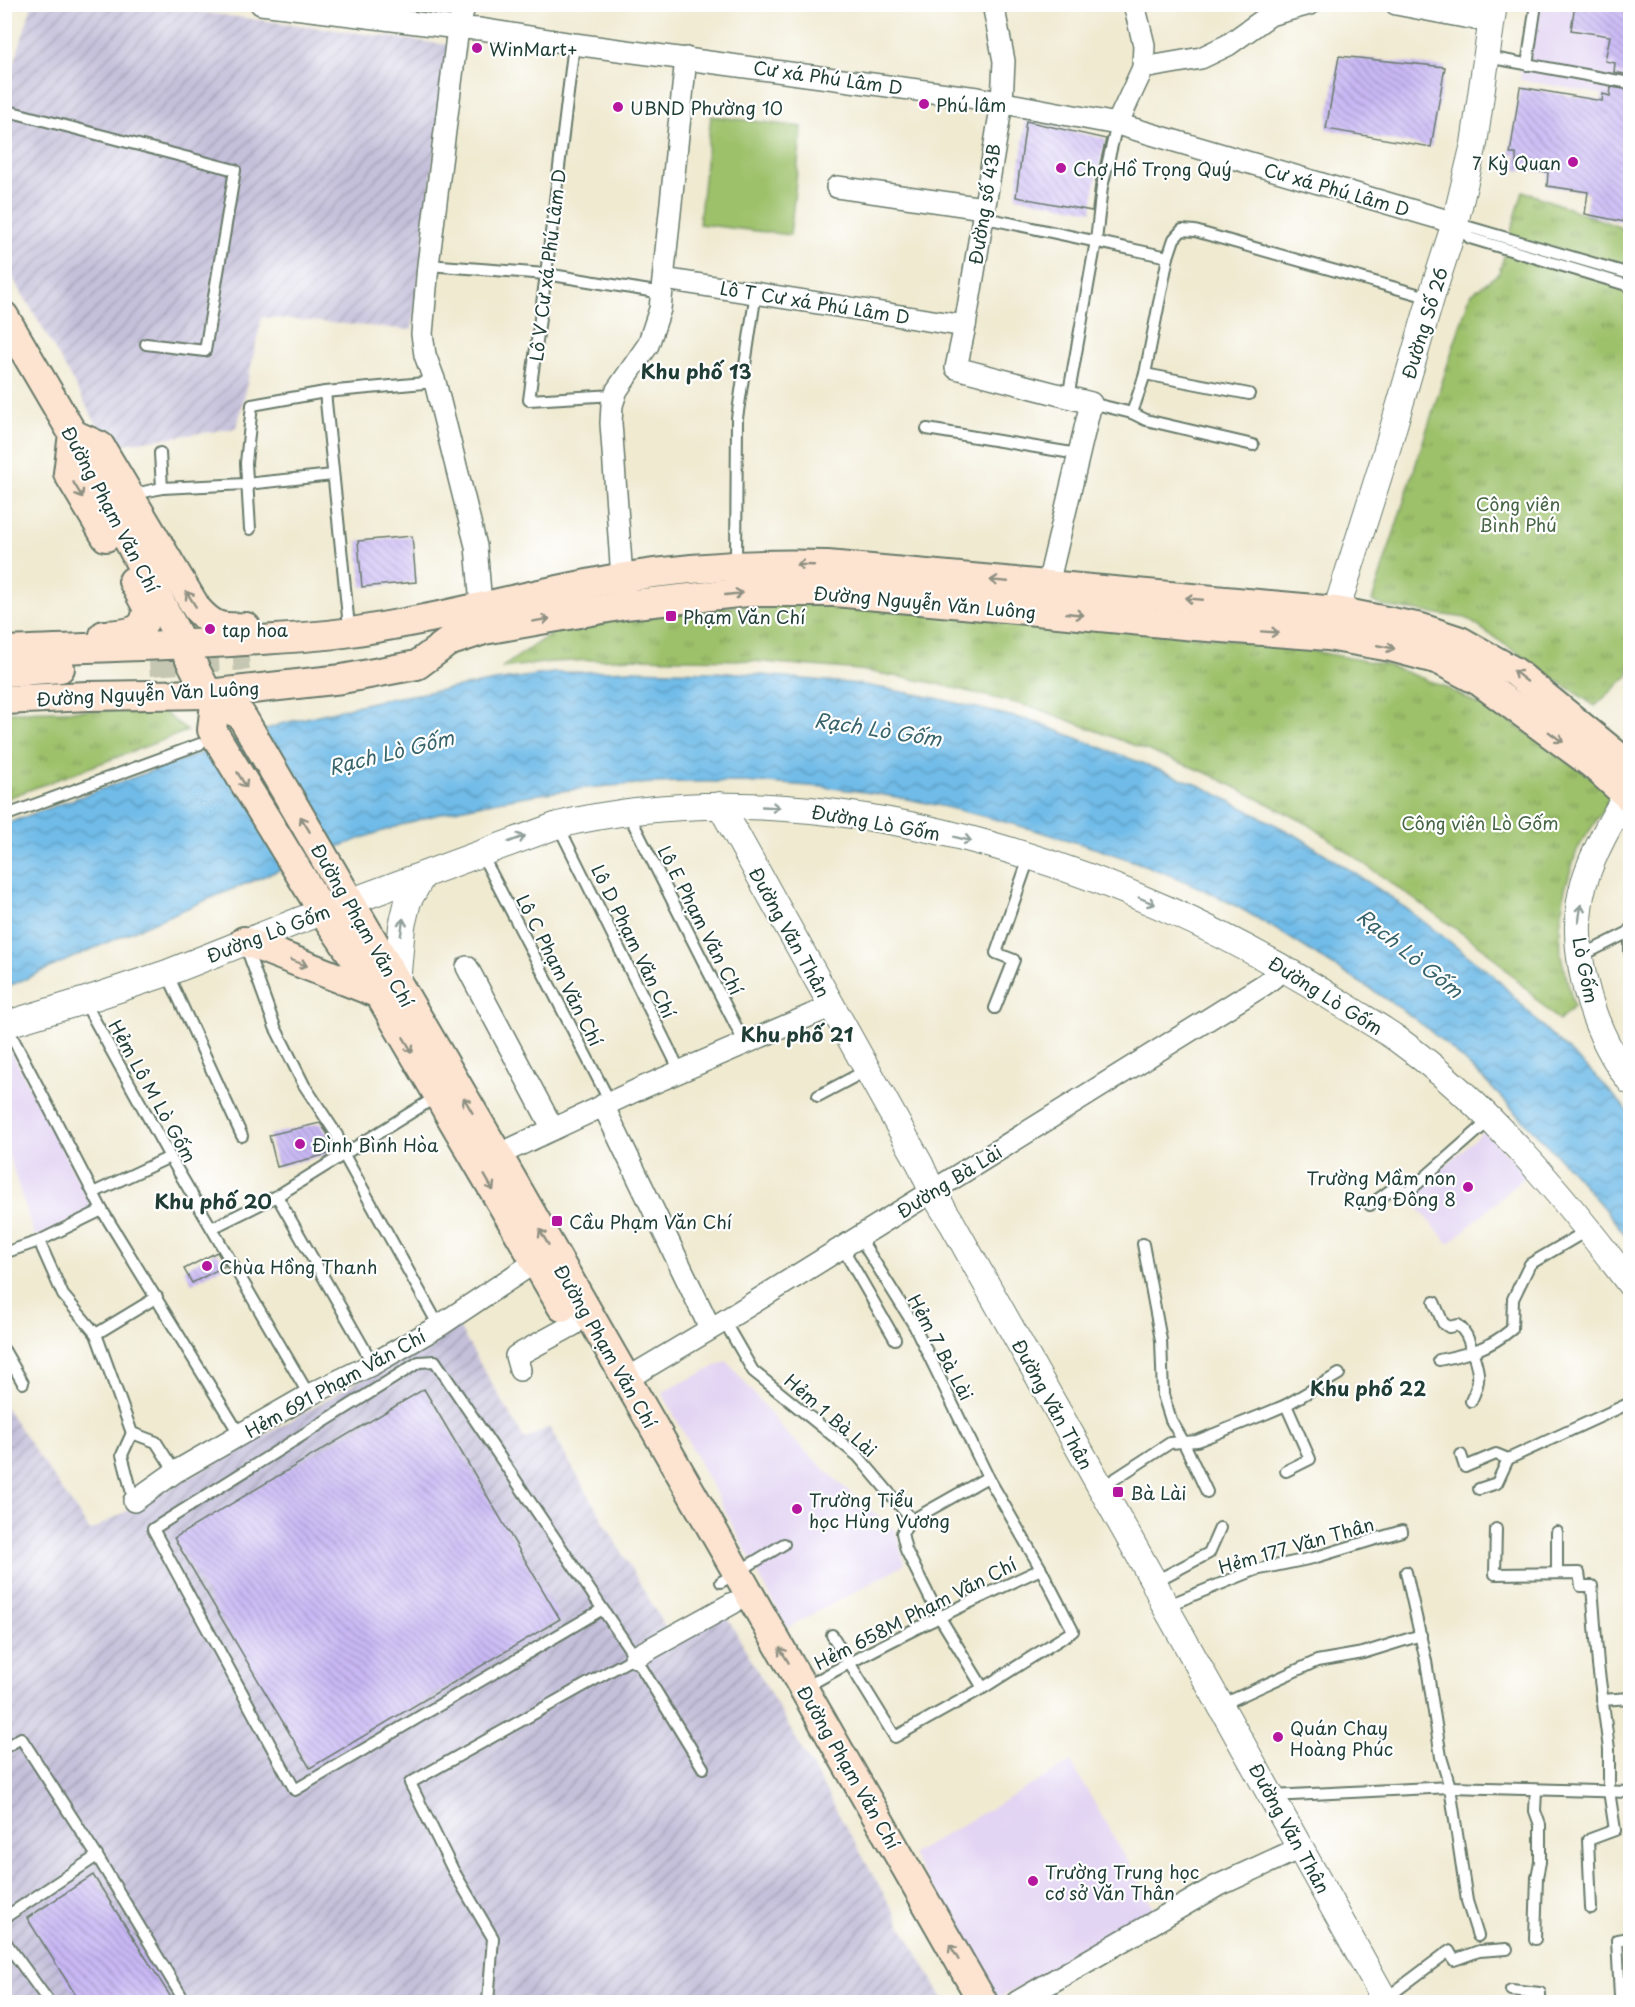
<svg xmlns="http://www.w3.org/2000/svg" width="1635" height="2007" viewBox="0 0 1635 2007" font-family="'Playpen Sans',sans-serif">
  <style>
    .built { fill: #e2d4f3 }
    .industrial { fill: url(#industrial-furrows) }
    .grass { fill: url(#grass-tufts); stroke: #5e7f50; stroke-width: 1.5 }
    .garden { fill: #9dc16b; stroke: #5e7f50; stroke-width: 1.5 }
    .water { fill: url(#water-waves); stroke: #477c8e; stroke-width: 1.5 }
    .building { fill: url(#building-back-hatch) }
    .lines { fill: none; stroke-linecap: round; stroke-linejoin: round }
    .secondary-tunnel { stroke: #c6c7b2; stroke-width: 28; stroke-dasharray: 28 14; stroke-linecap: butt }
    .service-casing { stroke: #687a6b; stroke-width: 14 }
    .minor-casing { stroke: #687a6b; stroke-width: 24 }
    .tertiary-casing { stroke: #687a6b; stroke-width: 28 }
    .secondary-casing { stroke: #687a6b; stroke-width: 32 }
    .service { stroke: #fff; stroke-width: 10 }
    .minor { stroke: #fff; stroke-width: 21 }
    .tertiary { stroke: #fff; stroke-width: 26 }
    .secondary { stroke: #fde4d1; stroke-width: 28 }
    .oneway { stroke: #8e9082 }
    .oneway2 { stroke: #8f9e9a }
    .poi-dot { fill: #b5179e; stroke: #fff; stroke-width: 2 }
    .labels { text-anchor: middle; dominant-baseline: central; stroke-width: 4.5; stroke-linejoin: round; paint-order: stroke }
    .poi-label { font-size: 18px; fill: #1f3d34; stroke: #fff; text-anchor: start }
    .street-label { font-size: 18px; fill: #1f3d34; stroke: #fff }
    .park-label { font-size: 18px; fill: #456544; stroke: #fff }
    .neighbourhood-label { font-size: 20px; font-weight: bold; fill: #1f3d34; stroke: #fff }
    .water-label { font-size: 20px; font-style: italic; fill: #37636a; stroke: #fff }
  </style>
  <defs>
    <pattern id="industrial-furrows" width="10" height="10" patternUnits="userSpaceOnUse" patternTransform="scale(1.5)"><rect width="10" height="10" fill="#c5c0da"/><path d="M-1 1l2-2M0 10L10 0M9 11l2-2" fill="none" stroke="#9f9db2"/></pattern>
    <pattern id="grass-tufts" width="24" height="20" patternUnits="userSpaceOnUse" patternTransform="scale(1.5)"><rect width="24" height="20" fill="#9dc16b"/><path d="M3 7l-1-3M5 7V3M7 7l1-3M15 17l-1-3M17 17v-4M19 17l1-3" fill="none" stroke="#7f9e59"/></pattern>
    <pattern id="water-waves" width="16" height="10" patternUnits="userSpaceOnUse" patternTransform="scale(1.5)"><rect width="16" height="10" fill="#6fbbe8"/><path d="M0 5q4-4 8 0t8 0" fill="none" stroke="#5b99bd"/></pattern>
    <pattern id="building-back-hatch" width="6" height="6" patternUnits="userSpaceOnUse" patternTransform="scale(1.5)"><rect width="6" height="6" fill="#c9b8f5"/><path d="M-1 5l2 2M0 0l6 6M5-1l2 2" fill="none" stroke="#a397c7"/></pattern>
  </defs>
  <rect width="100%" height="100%" fill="#fff"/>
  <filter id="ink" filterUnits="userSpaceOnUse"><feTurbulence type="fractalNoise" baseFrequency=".0167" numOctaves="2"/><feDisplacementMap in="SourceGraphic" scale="12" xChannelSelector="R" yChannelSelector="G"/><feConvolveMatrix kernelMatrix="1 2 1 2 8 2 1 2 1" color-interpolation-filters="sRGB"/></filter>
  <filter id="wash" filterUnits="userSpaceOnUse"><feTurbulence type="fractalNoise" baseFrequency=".008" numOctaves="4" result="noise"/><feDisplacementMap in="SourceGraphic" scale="24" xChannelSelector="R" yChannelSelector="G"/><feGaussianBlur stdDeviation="1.35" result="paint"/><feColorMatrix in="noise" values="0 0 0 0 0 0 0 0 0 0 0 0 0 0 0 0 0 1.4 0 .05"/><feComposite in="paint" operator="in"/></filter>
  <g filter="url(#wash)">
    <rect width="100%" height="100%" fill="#f0ead1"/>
    <g class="built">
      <polygon points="1530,5 1630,5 1630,99 1520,80"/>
      <polygon points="4,1037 93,1209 35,1238 5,1144"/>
      <polygon points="1484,1131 1527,1175 1449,1244 1409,1198"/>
      <polygon points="727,1361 786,1433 845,1488 896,1531 904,1565 787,1628 662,1392"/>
      <polygon points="1071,1762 1154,1908 996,2000 912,1854"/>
    </g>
    <g class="industrial">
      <polygon points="32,5 147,5 449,45 412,330 262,317 237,428 109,446 41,325 5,265 5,94"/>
      <polygon points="457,1324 525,1440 549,1427 667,1630 718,1601 945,2002 5,2002 4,1405 90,1531 240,1450"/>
    </g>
    <g class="grass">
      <polygon points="1523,191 1630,231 1630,674 1595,706 1466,618 1382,606 1372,601 1470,295 1499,273"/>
      <polygon points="785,604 830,605 1177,633 1302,649 1387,665 1445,687 1511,722 1614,793 1577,850 1565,889 1560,927 1561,956 1574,1006 1559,1021 1487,951 1308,824 1207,773 1039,709 934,683 860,670 740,660 632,658 552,662 501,668 565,624 677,609"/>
      <polygon points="160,709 187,731 5,799 5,712"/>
    </g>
    <polygon class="garden" points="711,116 802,127 790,235 699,224"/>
    <path class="water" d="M632 670 740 673 858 684 931 697 1035 722 1201 786 1299 837 1394 899 1493 975 1545 1029 1594 1074 1630 1113V1241C1599 1200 1564 1162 1528 1125 1489 1084 1447 1041 1401 1009 1376 992 1350 976 1324 960 1289 937 1253 914 1215 895 1155 866 1091 846 1027 828 968 812 910 797 849 790 727 776 599 780 478 805 407 819 339 846 272 873 182 909 93 948 5 988V824L281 724 381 700 502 680 553 673Z"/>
    <g id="blocks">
      <g class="building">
        <polygon points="1575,4 1630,4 1630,75 1614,72 1615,63 1605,61 1610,36 1571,30"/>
        <polygon points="1339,56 1445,67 1431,147 1326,129"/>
        <polygon points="1520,87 1602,101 1603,94 1610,96 1611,87 1630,90 1630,223 1585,214 1588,192 1547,186 1548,172 1516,170 1516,154 1510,154"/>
        <polygon points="1026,121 1106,139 1095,185 1092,211 1016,197"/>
        <polygon points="412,536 416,582 362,587 358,541"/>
        <polygon points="320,1123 327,1133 332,1153 277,1167 269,1135"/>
        <polygon points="217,1252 225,1266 192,1283 184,1269"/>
        <polygon points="424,1389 560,1619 310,1768 174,1538"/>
        <polygon points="93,1875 174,2002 80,2002 27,1918"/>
      </g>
    </g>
  </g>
  <g filter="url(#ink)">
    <use href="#blocks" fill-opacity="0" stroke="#687a6b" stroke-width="1.5"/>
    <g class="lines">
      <polyline class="secondary-tunnel" points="149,662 249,656"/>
      <defs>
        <g id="service">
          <polyline points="574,44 546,274 529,400 615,395"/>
          <polyline points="1487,57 1630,83"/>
          <polyline points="1527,65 1536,4"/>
          <polyline points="4,110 235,170 205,351 146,344"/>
          <polyline points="981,217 1168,257"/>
          <polyline points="1455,223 1470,238 1630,286"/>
          <polyline points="1455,223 1630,274"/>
          <polyline points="428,265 546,274 662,293"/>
          <polyline points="1145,374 1249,394"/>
          <polyline points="325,392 435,382"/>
          <polyline points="1068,398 1096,241 1102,187 1117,124"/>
          <polyline points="1091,403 1132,413 1145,374 1168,257 1174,239 1182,230 1195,231 1431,298"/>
          <polyline points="1132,413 1146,420 1253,445"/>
          <polyline points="927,429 1078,454"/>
          <polyline points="160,453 162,488"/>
          <polyline points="130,495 162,488 246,484 333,475"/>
          <polyline points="250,529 246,463 252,405 325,392 348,617"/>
          <polyline points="736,564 737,418 756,292"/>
          <polyline points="628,813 745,1044"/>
          <polyline points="4,816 200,744"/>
          <polyline points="558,825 680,1071"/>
          <polyline points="481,853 610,1102"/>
          <polyline points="1630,929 1630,952"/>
          <polyline points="246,947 275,1027 304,1085 337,1135 344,1155 439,1326"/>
          <polyline points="1581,956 1629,932"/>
          <polyline points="167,973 242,1136"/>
          <polyline points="84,1001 170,1157 309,1395"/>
          <polyline points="995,1008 1014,960 996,953 1029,858"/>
          <polyline points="6,1025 102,1210 240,1435"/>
          <polyline points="818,1096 867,1070"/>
          <polyline points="95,1192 170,1157"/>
          <polyline points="277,1196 373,1364"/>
          <polyline points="1370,1205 1395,1187 1408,1192 1490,1120"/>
          <polyline points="102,1210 39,1241 63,1295 96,1334 132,1433 156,1442 175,1472"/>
          <polyline points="212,1228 277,1196 436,1097"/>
          <polyline points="1143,1244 1161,1340 1163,1395 1171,1420 1183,1441 1207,1492"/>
          <polyline points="842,1247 895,1339"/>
          <polyline points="4,1253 39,1241"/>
          <path d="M1434 1302 1443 1323 1449 1327 1458 1325C1467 1333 1468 1339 1472 1350 1479 1373 1482 1378 1471 1401"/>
          <polyline points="724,1321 753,1371 858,1456 912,1520"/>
          <polyline points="96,1334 157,1297"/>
          <polyline points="4,1350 23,1383"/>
          <path d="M1439 1360C1468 1354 1488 1349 1512 1329L1513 1299 1530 1264 1588 1230"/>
          <polyline points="1286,1405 1310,1459 1286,1471"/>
          <polyline points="132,1433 122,1455 134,1501"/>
          <polyline points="1461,1455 1465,1467 1496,1454 1508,1459"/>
          <polyline points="1508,1459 1630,1403"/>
          <polyline points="1101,1488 1170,1443 1197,1441 1267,1413 1286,1405 1339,1374"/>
          <polyline points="1479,1489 1497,1483 1508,1459"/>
          <polyline points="1496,1529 1495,1574 1579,1573 1581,1586 1592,1586 1598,1665 1609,1749 1609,1791 1615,1830 1588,1840 1591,1908"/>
          <polyline points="1557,1532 1557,1573"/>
          <polyline points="1406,1572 1426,1661 1441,1757 1450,1787 1467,1901 1478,1936"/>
          <polyline points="721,1582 784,1544"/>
          <polyline points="1154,1582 1209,1553 1220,1528"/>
          <polyline points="1166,1606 1255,1570 1313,1558 1402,1531"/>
          <polyline points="601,1610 295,1790 153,1529 419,1362 435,1361 635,1657 703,1768"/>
          <polyline points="832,1635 895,1737 983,1688 1073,1631 1041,1569 988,1477 914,1325 859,1237"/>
          <path d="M804 1688C881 1644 961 1606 1041 1569"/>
          <polyline points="983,1688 939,1616 906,1550 902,1533 912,1520 988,1477"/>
          <polyline points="1602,1700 1630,1698"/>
          <polyline points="1221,1705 1317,1661 1363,1653 1421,1635"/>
          <polyline points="4,1748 21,1738 97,1856 185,2002"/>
          <polyline points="1272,1796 1450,1787 1630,1792"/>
          <polyline points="4,1918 97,1856"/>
          <polyline points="1535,1939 1537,1877 1540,1862 1540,1825 1535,1811 1536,1790"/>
          <polyline points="4,1940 49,2002"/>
          <polyline points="1511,1990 1540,1993 1540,2002"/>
          <polyline points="1385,1999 1449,1951 1454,1960 1479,1951 1507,1949"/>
          <polyline points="488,2002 493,1938 453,1870 410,1783 635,1657"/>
          <polyline points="1619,2002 1620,1996 1617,1940 1630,1938"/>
        </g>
        <g id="minor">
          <polyline points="261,4 458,28 480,29 574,44 977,98 1117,124 1455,223"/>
          <polyline points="465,4 458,28 428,265 422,334 425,355 435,382 476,546 481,605"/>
          <polyline points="993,4 1004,61 1002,102 965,326 956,368 1091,403 1045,597"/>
          <polyline points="1396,4 1491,22"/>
          <polyline points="1143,68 1201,58 1228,45 1270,15 1310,4"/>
          <polyline points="1117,124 1143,68 1144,45 1134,4"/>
          <polyline points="837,187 983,208"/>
          <polyline points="664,279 965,326"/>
          <polyline points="623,592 611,423 612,405 617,390 648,345 660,309 686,58"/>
          <polyline points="467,967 553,1129"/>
          <polyline points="603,1105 710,1328"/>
          <polyline points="498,1155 637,1090 832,1006"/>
          <polyline points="520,1370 516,1356 573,1325"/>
          <polyline points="625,1380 724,1321 1265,984 1284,969"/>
          <polyline points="134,1501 175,1472 309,1395 373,1364 439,1326 535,1262"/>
          <polyline points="635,1657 733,1603"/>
          <polyline points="1017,2002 1215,1887 1300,1848"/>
        </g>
        <g id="tertiary">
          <polyline points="1330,630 1385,456 1431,298 1455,223 1474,144 1494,4"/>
          <path d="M1630 789C1613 818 1594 850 1584 883 1566 946 1591 1030 1630 1081"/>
          <polyline points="720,805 920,1164 932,1191 952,1223 1154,1582 1165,1606 1386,2002"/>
          <polyline points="397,984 402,926 408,901 423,875"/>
          <path d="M4 1025 83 1001 167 973 298 921 558 825C820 762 1124 863 1345 1006 1362 1017 1380 1027 1397 1039 1488 1105 1563 1195 1630 1284"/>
        </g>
        <g id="secondary">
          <polyline points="4,316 73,434 208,694 215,703 241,715 498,1155 983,2002"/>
          <path d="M106 537 68 473 73 434 100 446 197 609C214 628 221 628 246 627"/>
          <path d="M104 635C116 634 137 635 144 622 146 618 147 611 147 607L133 581"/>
          <path d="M4 651C80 648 155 646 231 642 269 639 306 638 344 633 437 620 527 594 619 578 687 567 759 563 827 565L1336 611 1421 628 1460 641 1515 672 1630 766"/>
          <polyline points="4,672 60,668"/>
          <polyline points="4,700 88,696 208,694 342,679 417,665 448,642 484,630 625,605 747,592 835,592 1195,626 1328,636 1391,647 1439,660 1479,681 1592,764 1630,798"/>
          <polyline points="215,703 212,730 323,912 379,994 562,1307"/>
          <polyline points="244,941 379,994"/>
        </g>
      </defs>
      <use href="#service" class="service-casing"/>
      <use href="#minor" class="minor-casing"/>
      <use href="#tertiary" class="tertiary-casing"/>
      <use href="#secondary" class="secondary-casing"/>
      <use href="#service" class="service"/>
      <use href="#minor" class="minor"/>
      <use href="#tertiary" class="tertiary"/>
      <use href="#secondary" class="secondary"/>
    </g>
    <defs><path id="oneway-shaft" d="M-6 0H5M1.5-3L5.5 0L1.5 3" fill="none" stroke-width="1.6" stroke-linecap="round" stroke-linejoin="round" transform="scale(1.5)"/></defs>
    <g class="oneway">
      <use href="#oneway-shaft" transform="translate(78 490) rotate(59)"/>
      <use href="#oneway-shaft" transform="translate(805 565) rotate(-178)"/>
      <use href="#oneway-shaft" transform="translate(999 581) rotate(-175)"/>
      <use href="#oneway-shaft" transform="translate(734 594) rotate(-6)"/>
      <use href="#oneway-shaft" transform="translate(191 599) rotate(-122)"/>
      <use href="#oneway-shaft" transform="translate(1194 599) rotate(-175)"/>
      <use href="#oneway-shaft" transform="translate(1075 614) rotate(6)"/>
      <use href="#oneway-shaft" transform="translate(541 620) rotate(-10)"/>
      <use href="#oneway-shaft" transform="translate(1270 632) rotate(4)"/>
      <use href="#oneway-shaft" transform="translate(1386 647) rotate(11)"/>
      <use href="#oneway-shaft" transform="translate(1520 676) rotate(-142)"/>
      <use href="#oneway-shaft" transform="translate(1556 737) rotate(36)"/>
      <use href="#oneway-shaft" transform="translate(242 780) rotate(59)"/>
      <use href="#oneway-shaft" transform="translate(305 824) rotate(-121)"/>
      <use href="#oneway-shaft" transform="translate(299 963) rotate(21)"/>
      <use href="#oneway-shaft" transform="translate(408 1045) rotate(59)"/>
      <use href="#oneway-shaft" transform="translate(468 1105) rotate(-120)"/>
      <use href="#oneway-shaft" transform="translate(489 1183) rotate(60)"/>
      <use href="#oneway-shaft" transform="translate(544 1237) rotate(-120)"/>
      <use href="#oneway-shaft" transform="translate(784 1655) rotate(-121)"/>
      <use href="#oneway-shaft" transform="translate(954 1952) rotate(-120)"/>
    </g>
    <g class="oneway2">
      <use href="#oneway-shaft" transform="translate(771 807) rotate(3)"/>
      <use href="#oneway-shaft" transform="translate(517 839) rotate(-20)"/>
      <use href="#oneway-shaft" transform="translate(963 839) rotate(14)"/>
      <use href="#oneway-shaft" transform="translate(1147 901) rotate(23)"/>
      <use href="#oneway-shaft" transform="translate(1580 913) rotate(-82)"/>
      <use href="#oneway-shaft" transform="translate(402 927) rotate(-82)"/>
    </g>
  </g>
  <g class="poi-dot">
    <circle cx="477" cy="48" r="6"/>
    <circle cx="924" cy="104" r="6"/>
    <circle cx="618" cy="107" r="6"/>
    <circle cx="1573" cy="162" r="6"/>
    <circle cx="1061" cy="168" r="6"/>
    <rect x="665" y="610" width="12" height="12" rx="3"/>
    <circle cx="210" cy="629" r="6"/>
    <circle cx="300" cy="1144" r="6"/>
    <circle cx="1468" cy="1187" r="6"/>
    <rect x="551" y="1215" width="12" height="12" rx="3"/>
    <circle cx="207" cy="1266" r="6"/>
    <rect x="1112" y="1486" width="12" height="12" rx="3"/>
    <circle cx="797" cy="1509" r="6"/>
    <circle cx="1278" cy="1737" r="6"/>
    <circle cx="1033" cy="1881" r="6"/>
  </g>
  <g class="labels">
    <g class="poi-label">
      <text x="489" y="48">WinMart+</text>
      <text x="936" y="104">Phú lâm</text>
      <text x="630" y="107">UBND Phường 10</text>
      <text x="1561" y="162" text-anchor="end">7 Kỳ Quan</text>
      <text x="1073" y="168">Chợ Hồ Trọng Quý</text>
      <text x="683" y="616">Phạm Văn Chí</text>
      <text x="222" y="629">tap hoa</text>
      <text x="312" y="1144">Đình Bình Hòa</text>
      <text x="1456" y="1177" text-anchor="end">Trường Mầm non<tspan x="1456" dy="21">Rạng Đông 8</tspan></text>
      <text x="569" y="1221">Cầu Phạm Văn Chí</text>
      <text x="219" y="1266">Chùa Hồng Thanh</text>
      <text x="1130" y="1492">Bà Lài</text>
      <text x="809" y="1499">Trường Tiểu<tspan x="809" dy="21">học Hùng Vương</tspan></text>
      <text x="1290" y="1727">Quán Chay<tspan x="1290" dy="21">Hoàng Phúc</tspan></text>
      <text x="1045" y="1871">Trường Trung học<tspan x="1045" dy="21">cơ sở Văn Thân</tspan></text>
    </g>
    <g class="street-label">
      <text transform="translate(828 77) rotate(8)">Cư xá Phú Lâm D</text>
      <text transform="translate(1337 189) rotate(16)">Cư xá Phú Lâm D</text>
      <text transform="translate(984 204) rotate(-81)">Đường số 43B</text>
      <text transform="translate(547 265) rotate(-83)">Lô V Cư xá Phú Lâm D</text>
      <text transform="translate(815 302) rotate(9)">Lô T Cư xá Phú Lâm D</text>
      <text transform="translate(1424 323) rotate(-73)">Đường Số 26</text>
      <text transform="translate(111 509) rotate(62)">Đường Phạm Văn Chí</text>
      <text transform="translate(925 602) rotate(5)">Đường Nguyễn Văn Luông</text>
      <text transform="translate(148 693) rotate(-3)">Đường Nguyễn Văn Luông</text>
      <text transform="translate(876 822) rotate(10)">Đường Lò Gốm</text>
      <text transform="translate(701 920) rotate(63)">Lô E Phạm Văn Chí</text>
      <text transform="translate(363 925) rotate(60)">Đường Phạm Văn Chí</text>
      <text transform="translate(790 932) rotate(61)">Đường Văn Thân</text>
      <text transform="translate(268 933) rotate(-21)">Đường Lò Gốm</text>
      <text transform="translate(634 941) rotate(64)">Lô D Phạm Văn Chí</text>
      <text transform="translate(560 970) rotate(63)">Lô C Phạm Văn Chí</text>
      <text transform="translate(1586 970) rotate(79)">Lò Gốm</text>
      <text transform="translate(1326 995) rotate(32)">Đường Lò Gốm</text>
      <text transform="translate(153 1091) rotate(61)">Hẻm Lô M Lò Gốm</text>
      <text transform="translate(949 1181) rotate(-32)">Đường Bà Lài</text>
      <text transform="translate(606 1346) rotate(60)">Đường Phạm Văn Chí</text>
      <text transform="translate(941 1347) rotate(62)">Hẻm 7 Bà Lài</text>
      <text transform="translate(335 1383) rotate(-29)">Hẻm 691 Phạm Văn Chí</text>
      <text transform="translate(1053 1404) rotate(61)">Đường Văn Thân</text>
      <text transform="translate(831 1415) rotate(41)">Hẻm 1 Bà Lài</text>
      <text transform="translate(1296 1545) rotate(-16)">Hẻm 177 Văn Thân</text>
      <text transform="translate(915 1613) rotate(-27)">Hẻm 658M Phạm Văn Chí</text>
      <text transform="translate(849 1767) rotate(60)">Đường Phạm Văn Chí</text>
      <text transform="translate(1290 1828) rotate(61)">Đường Văn Thân</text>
    </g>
    <g class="park-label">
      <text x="1518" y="503">Công viên<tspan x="1518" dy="21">Bình Phú</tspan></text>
      <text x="1480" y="822">Công viên Lò Gốm</text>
    </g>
    <g class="neighbourhood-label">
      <text x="696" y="371">Khu phố 13</text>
      <text x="797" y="1034">Khu phố 21</text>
      <text x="213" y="1201">Khu phố 20</text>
      <text x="1368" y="1388">Khu phố 22</text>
    </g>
    <g class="water-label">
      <text transform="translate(878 729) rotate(9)">Rạch Lò Gốm</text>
      <text transform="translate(391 752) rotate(-14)">Rạch Lò Gốm</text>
      <text transform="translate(1410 953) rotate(39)">Rạch Lò Gốm</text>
    </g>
  </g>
  <rect width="1635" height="2007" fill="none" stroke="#fff" stroke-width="24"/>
</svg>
